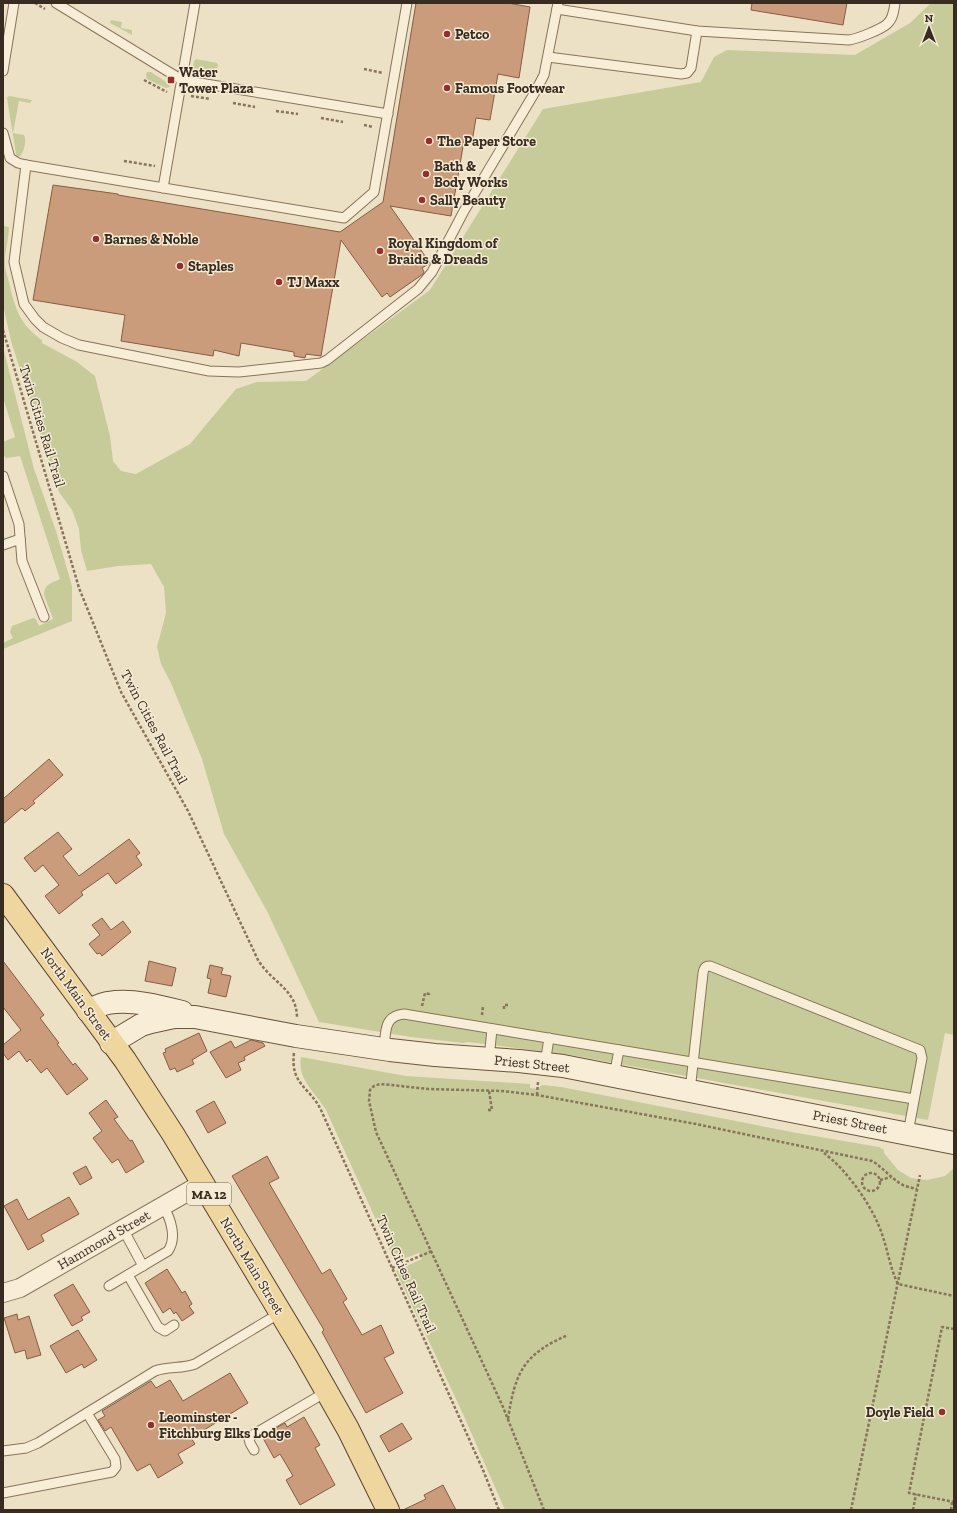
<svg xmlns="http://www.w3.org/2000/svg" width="957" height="1513" viewBox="0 0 957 1513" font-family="'Zilla Slab',serif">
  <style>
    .green { fill: #c6cb99 }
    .building { fill: #cb9c7c; stroke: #875c42 }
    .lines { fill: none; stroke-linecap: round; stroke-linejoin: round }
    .lane-casing { stroke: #88735b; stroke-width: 11 }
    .street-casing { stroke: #88735b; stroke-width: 20 }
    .secondary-casing { stroke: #6a543f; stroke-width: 24 }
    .primary-casing { stroke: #56412f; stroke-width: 24 }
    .path { stroke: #88735b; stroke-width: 2.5; stroke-dasharray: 3 2; stroke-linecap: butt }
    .lane { stroke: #f8eed8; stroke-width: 9 }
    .street { stroke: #f8eed8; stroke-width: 18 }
    .secondary { stroke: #f8eed8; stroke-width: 22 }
    .primary { stroke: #efd59e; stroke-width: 22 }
    .poi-dot { fill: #962d2f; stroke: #f5ebd4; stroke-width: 1.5 }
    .labels { text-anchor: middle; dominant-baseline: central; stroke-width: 3; stroke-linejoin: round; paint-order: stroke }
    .shield { fill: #f5ebd4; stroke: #716555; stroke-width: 1 }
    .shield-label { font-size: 13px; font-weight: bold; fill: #382b1f }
    .poi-label { font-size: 14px; font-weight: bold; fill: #382b1f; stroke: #f5ebd4; text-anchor: start }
    .street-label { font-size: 14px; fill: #382b1f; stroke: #f5ebd4 }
  </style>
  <rect width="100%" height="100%" fill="#ede1c5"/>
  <g class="green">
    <path d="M931 3H954V1035L945 1033 928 1120 570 1055 468 1042 463 1043 411 1037 319 1022 267 911 224 834 202 759 171 683 161 664 157 647 166 613 164 587 151 564 118 566 87 571 81 550 79 529 72 510 59 492 11 341 3 305V226L9 227C9 240 4 252 5 265 5 271 8 277 9 283 15 308 20 325 42 340V343L77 362 95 376 110 436 113 461 121 471 136 474 190 444 236 389 257 382 306 381 430 290 543 109 701 82 714 57 727 50 855 55 910 23Z"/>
    <polygon points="111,20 122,22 121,28 132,30 132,35 110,23"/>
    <polygon points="196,59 217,63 218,65 216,73 213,74 194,71 193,68 194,61"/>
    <polygon points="147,72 151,72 169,84 170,87 166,88 147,79 146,75"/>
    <path d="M9 96 32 100 30 103 19 101 13 133 24 135C27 140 24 152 20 156H17L16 154 7 98Z"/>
    <path d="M3 347 34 469 56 531 72 586V621L3 649V643L13 638 10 632 12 626 33 618 36 619 39 626 53 619 44 595C44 584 51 583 60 579L20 456 6 458 3 454V442L15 437 3 397Z"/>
    <path d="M301 1057 406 1076 530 1084V1088L539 1089 540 1086 543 1085 561 1087 797 1133 879 1147 884 1150V1153L898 1170 911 1178 927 1180 945 1176 954 1168V1510H505L463 1414 396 1271 422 1259 419 1253 395 1262 326 1110C315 1091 297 1080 301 1057Z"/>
  </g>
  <g class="building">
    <polygon points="416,3 508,3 530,7 519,78 498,74 490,120 476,118 472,142 464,141 451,216 390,206 430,263 422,268 424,272 423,274 390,297 387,293 382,297 341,240 321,356 306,354 305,358 294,356 294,352 241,343 239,356 214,350 213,356 121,341 125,315 33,300 53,185 118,194 118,195 340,232 383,202"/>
    <polygon points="752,3 847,3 843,25 751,10"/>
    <polygon points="49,759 63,775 33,801 35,803 25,811 22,808 3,824 3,799"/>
    <polygon points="58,832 72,849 63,856 79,876 129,839 140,853 136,856 142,865 116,884 108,873 81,892 83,895 59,914 45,896 59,885 43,865 35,872 24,858"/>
    <polygon points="102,918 111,930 123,921 131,932 102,956 100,953 97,954 89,944 100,935 92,925"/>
    <polygon points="3,961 44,1015 40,1018 59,1043 57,1044 73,1065 75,1063 88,1079 67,1095 47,1068 41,1073 30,1059 27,1062 19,1051 8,1060 3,1053 3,1045 21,1030 3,1007"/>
    <polygon points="149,961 176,968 172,986 145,981"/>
    <polygon points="210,965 223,968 221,974 231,976 226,997 208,993 211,979 207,978"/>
    <polygon points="199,1033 207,1051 192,1060 194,1064 177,1072 175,1068 170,1070 163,1053 166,1052 165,1049"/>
    <polygon points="251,1040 263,1043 265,1046 244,1057 245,1060 238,1063 241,1070 226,1078 210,1052 231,1041 235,1048"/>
    <polygon points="106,1100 118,1117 114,1119 130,1141 132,1140 144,1162 126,1173 118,1159 112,1163 93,1138 102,1131 89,1113"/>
    <polygon points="214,1101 226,1123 208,1133 196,1111"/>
    <polygon points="267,1156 279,1178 269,1183 322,1274 330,1269 347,1299 343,1302 362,1335 381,1325 394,1353 384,1358 403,1393 366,1413 322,1332 324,1330 232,1176"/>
    <polygon points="86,1166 92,1178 80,1185 73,1173"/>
    <polygon points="69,1197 79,1214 41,1235 44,1241 28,1250 4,1206 17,1199 28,1220"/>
    <polygon points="167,1269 182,1293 185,1291 192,1304 189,1306 194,1313 182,1321 176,1312 174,1314 170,1308 163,1313 145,1283"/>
    <polygon points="73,1284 90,1312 81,1317 83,1320 72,1326 54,1295"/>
    <polygon points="17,1314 18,1320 29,1316 41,1355 27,1359 25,1350 15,1353 4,1318"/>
    <polygon points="78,1330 97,1360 84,1368 82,1364 66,1373 50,1346"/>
    <polygon points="230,1373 248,1403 191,1438 195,1444 178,1454 183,1463 158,1478 150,1464 137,1471 111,1427 105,1431 98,1420 105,1416 102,1411 151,1381 156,1388 170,1380 183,1401"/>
    <polygon points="304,1417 320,1445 315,1448 335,1485 300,1505 286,1480 293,1476 280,1454 274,1458 263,1438 275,1431 274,1429 285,1423 287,1427"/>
    <polygon points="402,1423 412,1439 389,1452 380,1436"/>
    <polygon points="443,1485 456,1510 403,1510 426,1499 424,1495"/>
  </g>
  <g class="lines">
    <defs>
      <g id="lane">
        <polyline points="56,3 182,80 388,114"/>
        <path d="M557 9 697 31 849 40C857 39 882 29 887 24 893 19 894 10 895 3"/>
        <polyline points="548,57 681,74 687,73 691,68 697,31"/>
        <polyline points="3,71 14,3"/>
        <polyline points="3,133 10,158 18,163 26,165 344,218 374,192 407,3"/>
        <polyline points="26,165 14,262 24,304 35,319 43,327 62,338 79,345 209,371 239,372 321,363 327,360 418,289 432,272 464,211 535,92 544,75 558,3"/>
        <polyline points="163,188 195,3"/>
        <polyline points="3,476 19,524 22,561 44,617"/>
        <polyline points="3,545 20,539"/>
        <path d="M384 1049C386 1033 383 1016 404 1014L914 1099"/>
        <polyline points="489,1059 492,1029"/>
        <polyline points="545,1064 549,1038"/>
        <polyline points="614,1076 619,1050"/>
        <path d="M690 1091 703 973C704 968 705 966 710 966L920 1050 922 1058 908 1133"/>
        <polyline points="123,1229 143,1266"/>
        <polyline points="128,1275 158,1327 165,1331 174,1325"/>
        <path d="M109 1286 168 1251C177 1238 171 1219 163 1206"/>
        <polyline points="254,1450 250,1443 249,1439 251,1436 326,1392"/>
        <path d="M3 1451 26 1448 38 1443 155 1371C168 1366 182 1369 195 1364L280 1313"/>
        <polyline points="3,1493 112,1472 116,1467 115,1459 87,1413"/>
      </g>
      <polyline id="street" points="3,1293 20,1288 203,1183"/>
      <g id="secondary">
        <path d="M88 1011C94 1008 101 1004 108 1003 132 999 159 1006 182 1012"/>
        <polyline points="111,1043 141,1025 151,1022 174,1017 195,1017 296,1036 390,1050 435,1055 519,1061 563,1066 954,1143"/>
      </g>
      <polyline id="primary" points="3,895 125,1060 173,1134 306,1355 348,1429 388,1510"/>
    </defs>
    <use href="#lane" class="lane-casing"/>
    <use href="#street" class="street-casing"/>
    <use href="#secondary" class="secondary-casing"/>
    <use href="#primary" class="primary-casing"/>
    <g class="path">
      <polyline points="35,3 45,9"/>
      <polyline points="364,69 383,73"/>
      <polyline points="144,80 167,92"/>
      <polyline points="191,96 210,99"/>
      <polyline points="233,103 255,107"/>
      <polyline points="276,111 298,114"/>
      <polyline points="321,118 343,122"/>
      <polyline points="364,125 373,127"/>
      <polyline points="124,161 155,166"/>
      <path d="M3 330 79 588 121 692 188 811 258 960C272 983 297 989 297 1018"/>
      <polyline points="422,1006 425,993 429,994 429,992"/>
      <polyline points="504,1009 504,1005 508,1005 508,1003"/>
      <polyline points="482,1015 483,1006"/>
      <path d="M294 1053C290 1085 310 1087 321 1110L483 1470 499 1510"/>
      <polyline points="537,1095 538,1082"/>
      <polyline points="488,1110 492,1110 489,1091"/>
      <path d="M824 1153C847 1170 873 1207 882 1234 888 1251 890 1268 898 1284L954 1296"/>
      <circle cx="871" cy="1182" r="9"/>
      <polyline points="880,1180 891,1177"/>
      <polyline points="392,1268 432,1251"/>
      <polyline points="954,1329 942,1327 909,1493 954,1502"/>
      <path d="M508 1419C515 1372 524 1354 568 1335"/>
      <path d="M544 1510 503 1407 376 1132 369 1101 370 1090 374 1086 380 1084 391 1085 428 1089 502 1091 537 1095 696 1124 872 1161C884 1168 892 1180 905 1186 909 1187 913 1188 917 1189"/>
      <polyline points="851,1510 920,1175"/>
      <polyline points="913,1510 916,1494"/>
      <polyline points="951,1510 952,1502"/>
    </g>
    <use href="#lane" class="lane"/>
    <use href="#street" class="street"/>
    <use href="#secondary" class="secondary"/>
    <use href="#primary" class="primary"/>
  </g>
  <g class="poi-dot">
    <circle cx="447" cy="34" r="4"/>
    <rect x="167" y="76" width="8" height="8" rx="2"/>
    <circle cx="447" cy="88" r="4"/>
    <circle cx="429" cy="141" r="4"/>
    <circle cx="426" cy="174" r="4"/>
    <circle cx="422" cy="200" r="4"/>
    <circle cx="96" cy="239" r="4"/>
    <circle cx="380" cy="251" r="4"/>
    <circle cx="180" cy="266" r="4"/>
    <circle cx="279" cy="282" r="4"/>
    <circle cx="942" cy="1412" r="4"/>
    <circle cx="151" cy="1425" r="4"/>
  </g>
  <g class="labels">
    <rect class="shield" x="187" y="1183" width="44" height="22" rx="3"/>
    <g class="shield-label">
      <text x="209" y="1194">MA 12</text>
    </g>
    <g class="poi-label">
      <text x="455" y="34">Petco</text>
      <text x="179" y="72">Water<tspan x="179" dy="16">Tower Plaza</tspan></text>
      <text x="455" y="88">Famous Footwear</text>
      <text x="437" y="141">The Paper Store</text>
      <text x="434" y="166">Bath &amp;<tspan x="434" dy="16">Body Works</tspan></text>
      <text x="430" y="200">Sally Beauty</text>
      <text x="104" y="239">Barnes &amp; Noble</text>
      <text x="388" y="243">Royal Kingdom of<tspan x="388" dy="16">Braids &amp; Dreads</tspan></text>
      <text x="188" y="266">Staples</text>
      <text x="287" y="282">TJ Maxx</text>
      <text x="934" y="1412" text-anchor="end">Doyle Field</text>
      <text x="159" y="1417">Leominster -<tspan x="159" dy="16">Fitchburg Elks Lodge</tspan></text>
    </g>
    <g class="street-label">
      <text transform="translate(42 426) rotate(73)">Twin Cities Rail Trail</text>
      <text transform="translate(154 727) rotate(62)">Twin Cities Rail Trail</text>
      <text transform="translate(76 994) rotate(54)">North Main Street</text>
      <text transform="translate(532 1064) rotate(6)">Priest Street</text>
      <text transform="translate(850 1122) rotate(11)">Priest Street</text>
      <text transform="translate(104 1240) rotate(-30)">Hammond Street</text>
      <text transform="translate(252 1266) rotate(59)">North Main Street</text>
      <text transform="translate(406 1274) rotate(66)">Twin Cities Rail Trail</text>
    </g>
  </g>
  <rect width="957" height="1513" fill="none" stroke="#382b1f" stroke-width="8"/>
  <g transform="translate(929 28)" stroke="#f5ebd4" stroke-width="3" paint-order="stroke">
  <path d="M0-3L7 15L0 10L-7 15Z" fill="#382b1f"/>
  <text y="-6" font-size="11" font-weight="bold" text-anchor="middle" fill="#382b1f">N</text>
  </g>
</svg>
